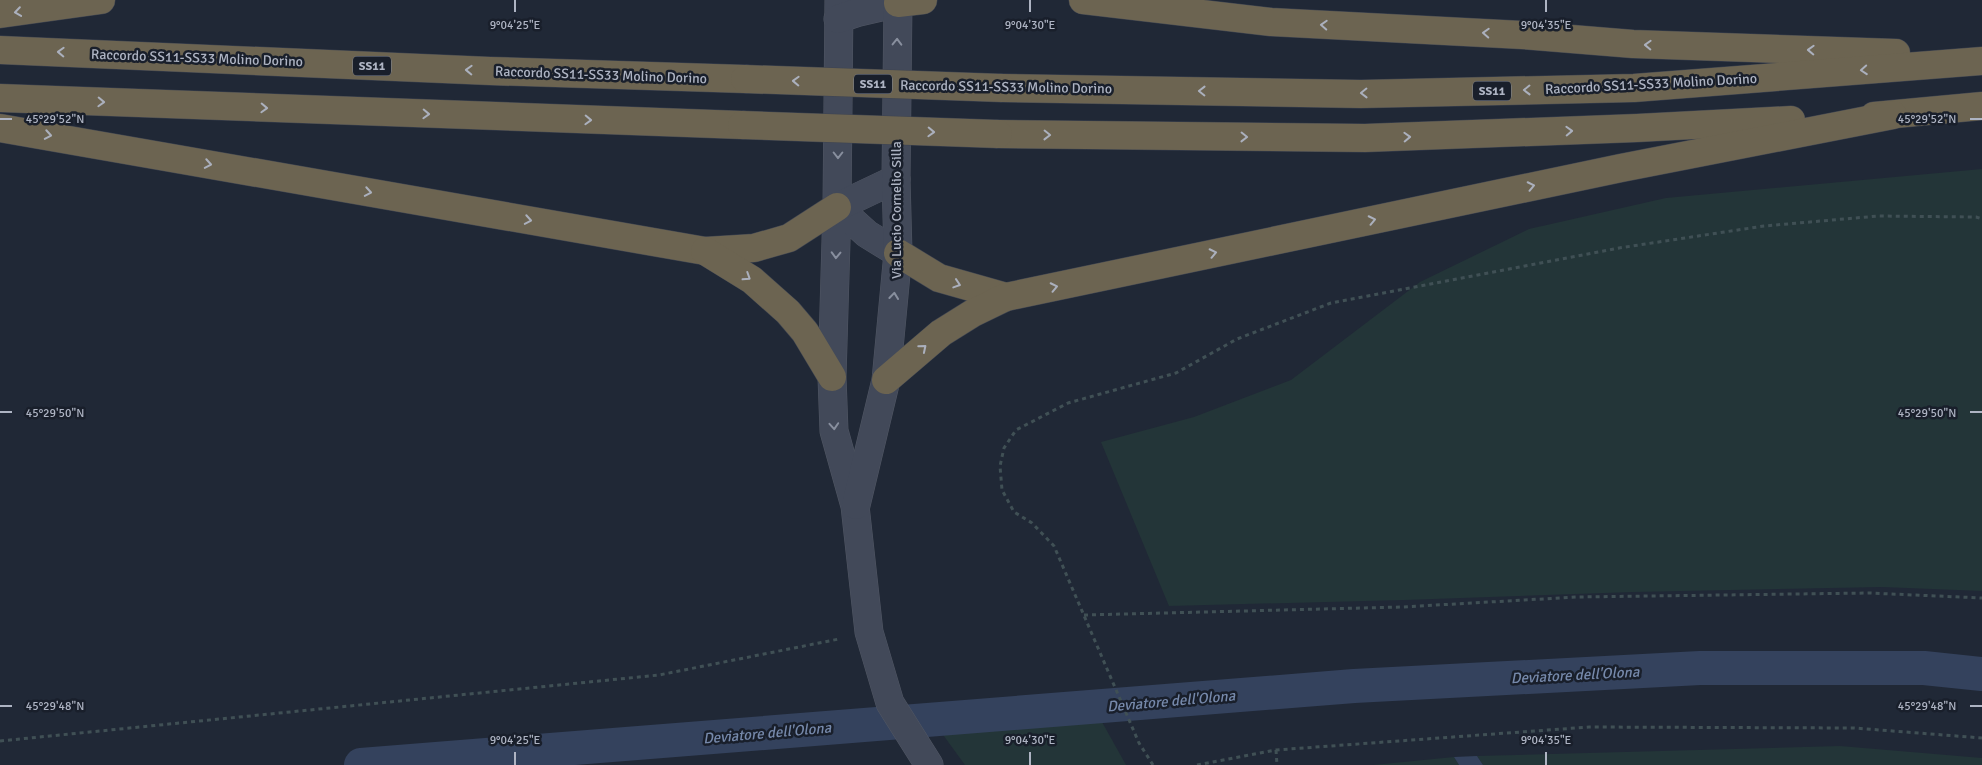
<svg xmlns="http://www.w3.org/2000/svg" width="1982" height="765" viewBox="0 0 1982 765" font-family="Signika,sans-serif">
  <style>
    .green { fill: #233538 }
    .water { fill: #34425d }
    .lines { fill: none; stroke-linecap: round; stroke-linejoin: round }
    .canal { stroke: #34425d; stroke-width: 34 }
    .secondary-casing { stroke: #515764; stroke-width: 29 }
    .highway-casing { stroke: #3e4451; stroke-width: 29 }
    .path { stroke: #405055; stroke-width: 3; stroke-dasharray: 4 4; stroke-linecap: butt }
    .secondary { stroke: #424959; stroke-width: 28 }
    .highway { stroke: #6c6451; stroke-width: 28 }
    .highway-bridge-casing { stroke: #3e4451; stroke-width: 29; stroke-linecap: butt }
    .highway-bridge { stroke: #6c6451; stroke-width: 28 }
    .oneway { stroke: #abb0bd }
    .oneway2 { stroke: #888f9e }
    .ticks { fill: none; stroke: #aeb4c3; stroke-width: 2 }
    .labels { text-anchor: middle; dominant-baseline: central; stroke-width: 5; stroke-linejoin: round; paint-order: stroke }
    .shield { fill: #191f2b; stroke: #818795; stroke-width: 1 }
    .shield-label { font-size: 12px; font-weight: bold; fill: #aeb4c3 }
    .street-label { font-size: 14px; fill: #aeb4c3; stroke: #191f2b }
    .water-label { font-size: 15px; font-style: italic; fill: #7689ab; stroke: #191f2b }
    .ticks-label { font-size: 12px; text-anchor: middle; fill: #aeb4c3; stroke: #191f2b; stroke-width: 5; stroke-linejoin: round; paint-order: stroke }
  </style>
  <rect width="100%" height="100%" fill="#202836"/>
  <g class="green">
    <polygon points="1982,169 1982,591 1882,587 1633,592 1404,600 1169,606 1101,442 1194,417 1291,380 1420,282 1529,229 1666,198"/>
    <polygon points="1102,722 1126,765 965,765 941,732"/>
    <polygon points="1840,746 1982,758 1982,765 1483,765 1477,756"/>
    <polygon points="1454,757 1459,765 1373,765"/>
  </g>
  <polygon class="water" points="1477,756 1483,765 1459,765 1454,757"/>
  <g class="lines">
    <polyline class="canal" points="361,765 1354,686 1700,668 1924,668 1982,674"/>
    <defs>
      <g id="secondary">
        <polyline points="839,0 837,207 832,377 834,431 855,506 869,632 890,703 929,765"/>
        <polyline points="838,19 859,12 898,3"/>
        <polyline points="837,207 867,234 898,253"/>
        <polyline points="837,207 896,179"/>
        <polyline points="856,505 886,380 898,253 896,179 898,0"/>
      </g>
      <g id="highway">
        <polyline points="1083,0 1271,22 1522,35 1633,44 1896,53"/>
        <polyline points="898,3 923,0"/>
        <polyline points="0,14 101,0"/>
        <polyline points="0,50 490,71 745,79"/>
        <polyline points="1002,88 1361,94 1634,88 1982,61"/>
        <polyline points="0,98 742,125"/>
        <polyline points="1874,116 1982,106"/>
        <polyline points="0,128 705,251 754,248 789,238 837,207"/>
        <polyline points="998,134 1365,138 1637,128 1791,120"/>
        <polyline points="705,251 752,280 788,312 805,332 832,377"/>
        <polyline points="898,253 939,278 1006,297"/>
        <polyline points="886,380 941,333 973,313 1006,297 1621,168 1893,115"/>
      </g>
    </defs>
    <use href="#secondary" class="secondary-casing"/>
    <use href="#highway" class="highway-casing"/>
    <g class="path">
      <polyline points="1084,615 1402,607 1577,597 1869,593 1982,598"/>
      <polyline points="0,741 659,675 839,639"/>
      <polyline points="1276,750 1277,765"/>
      <polyline points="1153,765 1139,743 1054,546 1032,523 1014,512 1002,490 1000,466 1004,448 1016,430 1068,403 1176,373 1237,339 1331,303 1619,248 1764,226 1878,216 1976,217 1982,219"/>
      <polyline points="1197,765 1276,750 1589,727 1854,728 1982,738"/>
    </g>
    <use href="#secondary" class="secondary"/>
    <use href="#highway" class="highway"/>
    <defs>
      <g id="highway-bridge">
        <polyline points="745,79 1002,88"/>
        <polyline points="742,125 998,134"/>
      </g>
    </defs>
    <use href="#highway-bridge" class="highway-bridge-casing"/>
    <use href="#highway-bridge" class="highway-bridge"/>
  </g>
  <defs><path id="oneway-chevron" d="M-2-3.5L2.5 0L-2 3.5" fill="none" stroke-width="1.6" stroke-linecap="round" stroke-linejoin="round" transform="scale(1.25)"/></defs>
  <g class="oneway">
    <use href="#oneway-chevron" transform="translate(18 12) rotate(172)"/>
    <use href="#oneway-chevron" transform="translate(1324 25) rotate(-177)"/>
    <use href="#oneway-chevron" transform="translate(1486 33) rotate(-177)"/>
    <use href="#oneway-chevron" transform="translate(1648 45) rotate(-178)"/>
    <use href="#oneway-chevron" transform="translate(1811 50) rotate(-178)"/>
    <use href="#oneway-chevron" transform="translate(61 52) rotate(-178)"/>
    <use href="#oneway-chevron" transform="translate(469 70) rotate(-178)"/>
    <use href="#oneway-chevron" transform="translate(1864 70) rotate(176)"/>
    <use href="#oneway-chevron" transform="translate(796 81) rotate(-178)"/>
    <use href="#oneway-chevron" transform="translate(1527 90) rotate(179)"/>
    <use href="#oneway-chevron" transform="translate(1202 91) rotate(-179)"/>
    <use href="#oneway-chevron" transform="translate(1364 93) rotate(179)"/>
    <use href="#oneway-chevron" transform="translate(101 102) rotate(2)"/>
    <use href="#oneway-chevron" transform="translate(264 108) rotate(2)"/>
    <use href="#oneway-chevron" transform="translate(426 114) rotate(2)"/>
    <use href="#oneway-chevron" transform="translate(588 120) rotate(2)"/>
    <use href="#oneway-chevron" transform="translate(1569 131) rotate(-2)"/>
    <use href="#oneway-chevron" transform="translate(931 132) rotate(2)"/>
    <use href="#oneway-chevron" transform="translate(48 135) rotate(10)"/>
    <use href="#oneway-chevron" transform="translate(1047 135) rotate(1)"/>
    <use href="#oneway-chevron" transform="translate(1244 137) rotate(1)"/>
    <use href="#oneway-chevron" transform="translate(1407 137) rotate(-2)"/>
    <use href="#oneway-chevron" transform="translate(208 164) rotate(10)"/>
    <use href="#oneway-chevron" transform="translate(1531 186) rotate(-12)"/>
    <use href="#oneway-chevron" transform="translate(368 192) rotate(10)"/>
    <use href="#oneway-chevron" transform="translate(528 220) rotate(10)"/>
    <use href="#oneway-chevron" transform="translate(1372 220) rotate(-12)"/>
    <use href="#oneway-chevron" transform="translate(1213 253) rotate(-12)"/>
    <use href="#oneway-chevron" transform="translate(747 277) rotate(33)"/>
    <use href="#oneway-chevron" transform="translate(957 284) rotate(18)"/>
    <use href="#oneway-chevron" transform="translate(1054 287) rotate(-12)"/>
    <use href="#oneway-chevron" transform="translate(923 348) rotate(-40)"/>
  </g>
  <g class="oneway2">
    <use href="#oneway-chevron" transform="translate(897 42) rotate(-89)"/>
    <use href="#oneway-chevron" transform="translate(838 155) rotate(90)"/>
    <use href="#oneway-chevron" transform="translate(836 255) rotate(92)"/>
    <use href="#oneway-chevron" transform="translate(894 296) rotate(-84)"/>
    <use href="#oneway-chevron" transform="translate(834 426) rotate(86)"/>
  </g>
  <path class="ticks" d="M515 0V12M1030 0V12M1546 0V12M0 119H12M1970 119H1982M0 412H12M1970 412H1982M0 706H12M1970 706H1982M515 752V765M1030 752V765M1546 752V765"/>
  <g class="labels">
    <g class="shield">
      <rect x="353" y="56.5" width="38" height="19" rx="4"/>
      <rect x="854" y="74.5" width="38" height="19" rx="4"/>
      <rect x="1473" y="81.5" width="38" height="19" rx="4"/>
    </g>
    <g class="shield-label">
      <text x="372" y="66">SS11</text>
      <text x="873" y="84">SS11</text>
      <text x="1492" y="91">SS11</text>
    </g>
    <g class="street-label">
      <text transform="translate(197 58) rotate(2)">Raccordo SS11-SS33 Molino Dorino</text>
      <text transform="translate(601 75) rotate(2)">Raccordo SS11-SS33 Molino Dorino</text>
      <text transform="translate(1651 84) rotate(-3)">Raccordo SS11-SS33 Molino Dorino</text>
      <text transform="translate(1006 87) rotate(1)">Raccordo SS11-SS33 Molino Dorino</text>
      <text transform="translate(896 210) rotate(-90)">Via Lucio Cornelio Silla</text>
    </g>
    <g class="water-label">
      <text transform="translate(1575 675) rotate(-3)">Deviatore dell'Olona</text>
      <text transform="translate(1171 701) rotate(-5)">Deviatore dell'Olona</text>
      <text transform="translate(767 733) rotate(-5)">Deviatore dell'Olona</text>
    </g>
  </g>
  <g class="ticks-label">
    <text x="515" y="29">9°04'25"E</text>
    <text x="1030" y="29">9°04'30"E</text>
    <text x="1546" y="29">9°04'35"E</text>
    <text x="55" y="123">45°29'52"N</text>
    <text x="1927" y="123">45°29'52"N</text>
    <text x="55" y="417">45°29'50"N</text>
    <text x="1927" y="417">45°29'50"N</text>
    <text x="55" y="710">45°29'48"N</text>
    <text x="1927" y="710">45°29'48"N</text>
    <text x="515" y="744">9°04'25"E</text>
    <text x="1030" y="744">9°04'30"E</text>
    <text x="1546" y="744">9°04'35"E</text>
  </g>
</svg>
